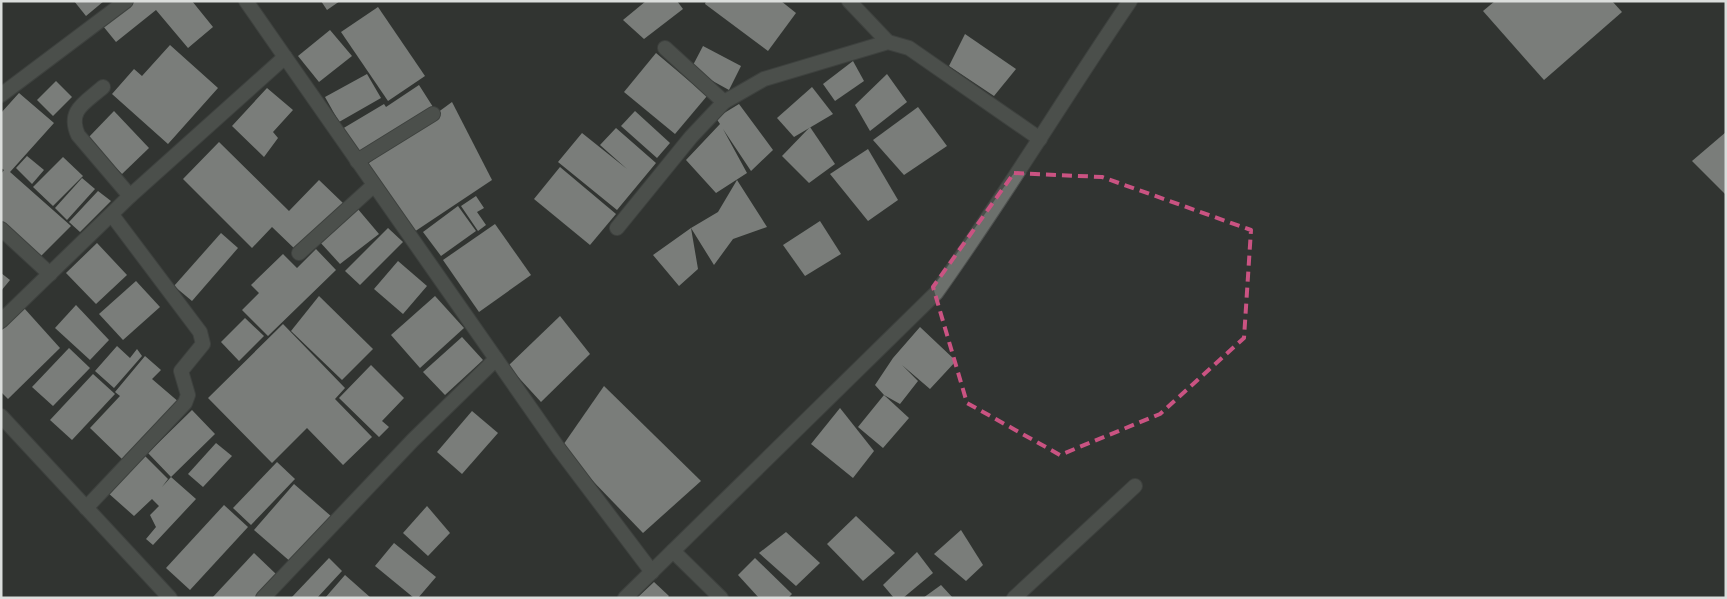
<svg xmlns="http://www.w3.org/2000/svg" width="1727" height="599" viewBox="0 0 1727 599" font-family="'PT Sans Narrow',sans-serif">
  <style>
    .building { fill: #d2d6d2 }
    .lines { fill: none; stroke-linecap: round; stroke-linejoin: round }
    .minor-casing { stroke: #4f5250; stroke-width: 16 }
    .minor { stroke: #6c706c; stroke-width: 14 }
    .marked { fill: none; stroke: #ca5382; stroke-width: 4; stroke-dasharray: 10 6; stroke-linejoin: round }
  </style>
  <rect width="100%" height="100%" fill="#313432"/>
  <g class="building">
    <polygon points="74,1 104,1 86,16"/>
    <polygon points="133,1 192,1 213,27 188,48 156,10 116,42 103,26"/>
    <polygon points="321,1 340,1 327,10"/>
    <polygon points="646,1 677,1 683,9 644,39 623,20"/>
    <polygon points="706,1 781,1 796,13 768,51 705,4"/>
    <polygon points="1495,1 1612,1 1622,12 1544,80 1483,11"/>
    <polygon points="378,7 425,76 388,101 341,32"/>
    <polygon points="330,30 352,56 319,82 298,56"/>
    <polygon points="965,34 1016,69 994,96 949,66"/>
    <polygon points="170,45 218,88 168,144 112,94 134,69 142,76"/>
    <polygon points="703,46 741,66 729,90 691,69"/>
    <polygon points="656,53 707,96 675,134 624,92"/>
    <polygon points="853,61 864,81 835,101 823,84"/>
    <polygon points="367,74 381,98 339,122 325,97"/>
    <polygon points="887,74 907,102 870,131 855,105"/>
    <polygon points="56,81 72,97 53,116 37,100"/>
    <polygon points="419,85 433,107 358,154 342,129 384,104 386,107"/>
    <polygon points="812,87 833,114 794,137 777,118"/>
    <polygon points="267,88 293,110 273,132 278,138 264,157 232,126"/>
    <polygon points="19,93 54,123 10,172 71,226 40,257 1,222 1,174 4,170 1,168 1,113"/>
    <polygon points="452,102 492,180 414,232 366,165"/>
    <polygon points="739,104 773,150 751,171 723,129 747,173 716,193 686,160 720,124 716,118"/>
    <polygon points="918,107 947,146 904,175 873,140"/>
    <polygon points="114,111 149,148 122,174 87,139"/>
    <polygon points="635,111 670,143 657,158 621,126"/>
    <polygon points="810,127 835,164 809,183 782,156"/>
    <polygon points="616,128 656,163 617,210 558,162 582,133 627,169 600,145"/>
    <polygon points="1726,132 1726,195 1692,161"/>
    <polygon points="219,142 289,211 319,180 344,204 297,251 272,227 252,248 183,179"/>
    <polygon points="868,149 898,200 868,221 830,174"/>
    <polygon points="27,156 44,170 32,184 16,168"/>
    <polygon points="63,157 83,176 53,206 33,187"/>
    <polygon points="560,167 616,214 590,245 534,199"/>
    <polygon points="82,178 95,189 67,220 55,208"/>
    <polygon points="737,180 767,227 733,239 714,265 691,228 698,269 679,286 653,255 691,228 718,212"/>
    <polygon points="98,191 111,201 80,232 69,222"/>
    <polygon points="476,196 484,208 477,212 486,225 478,231 461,206"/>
    <polygon points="458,206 476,231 441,256 423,232"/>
    <polygon points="357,208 379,234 340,264 319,241"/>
    <polygon points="820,221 841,254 805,276 783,245"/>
    <polygon points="495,224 531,275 479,312 443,260"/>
    <polygon points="388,228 403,242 360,285 345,271"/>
    <polygon points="221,233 238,248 192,301 174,286"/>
    <polygon points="97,243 127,275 96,304 66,273"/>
    <polygon points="316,249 336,270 268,336 242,310 259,293 251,285 283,254 297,268"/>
    <polygon points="398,261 427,286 403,314 374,289"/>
    <polygon points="1,273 10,280 1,291"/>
    <polygon points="136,281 160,307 123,340 99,314"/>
    <polygon points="319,296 373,349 342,380 291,331"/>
    <polygon points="435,296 464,328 420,368 391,335"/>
    <polygon points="76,305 109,340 90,360 55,328"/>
    <polygon points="24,308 60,348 8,399 1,392 1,331"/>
    <polygon points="560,316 590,354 541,402 508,366"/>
    <polygon points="245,318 264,336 239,361 221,342"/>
    <polygon points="283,324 345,388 335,399 372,437 343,465 307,428 272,463 208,398"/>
    <polygon points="920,327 956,361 930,389 902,365 918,381 900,404 884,395 875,385 893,358"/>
    <polygon points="462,337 483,360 445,395 423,372"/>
    <polygon points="117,346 130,358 137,349 142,356 114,388 95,371"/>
    <polygon points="69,348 90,368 53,406 32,387"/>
    <polygon points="145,356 161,370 152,379 180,403 122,459 90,428 120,396 115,392"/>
    <polygon points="371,365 404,398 382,421 389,427 379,437 339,398"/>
    <polygon points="93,374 115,394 72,440 50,420"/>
    <polygon points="604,386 701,481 643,533 561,448"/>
    <polygon points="884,395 909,418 883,448 858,427"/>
    <polygon points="840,408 874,451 853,478 811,444"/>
    <polygon points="192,410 215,434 171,477 196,499 153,545 146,539 156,527 150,515 159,506 152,499 134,516 107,492 144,455 168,479 162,487 171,477 148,453"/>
    <polygon points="472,411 498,433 462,474 437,452"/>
    <polygon points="216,443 232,456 203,487 188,474"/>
    <polygon points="277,462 295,479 251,525 233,508"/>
    <polygon points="294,484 332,517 292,563 254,530"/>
    <polygon points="224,505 248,527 190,590 166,568"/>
    <polygon points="427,506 450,533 428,556 403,533"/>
    <polygon points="856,516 895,553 863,581 827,544"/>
    <polygon points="961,530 983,565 966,581 934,554"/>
    <polygon points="786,532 820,563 796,586 759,553"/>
    <polygon points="394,543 436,577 418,598 414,598 375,566"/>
    <polygon points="917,552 933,573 903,598 894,598 883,585"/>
    <polygon points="254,553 277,575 258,598 212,598"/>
    <polygon points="329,558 342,571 317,598 291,598"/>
    <polygon points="755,558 792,594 788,598 759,598 738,575"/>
    <polygon points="345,575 371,598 325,598"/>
    <polygon points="654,582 669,596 667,598 637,598"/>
    <polygon points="941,585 953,598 923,598"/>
  </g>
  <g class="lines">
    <defs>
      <g id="minor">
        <polyline points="246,1 285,57"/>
        <polyline points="849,1 888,42"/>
        <polyline points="665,48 724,102"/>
        <path d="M103 87C85 103 67 110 78 135L130 196"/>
        <polyline points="1,95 126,1"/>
        <polyline points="357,161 433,114"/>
        <polyline points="617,228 691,137 724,102 764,79 888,42 909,48 1040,139"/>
        <polyline points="1,229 50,274"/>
        <polyline points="299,253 374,185"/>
        <polyline points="1,321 130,196 285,57 559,449 652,572"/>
        <polyline points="1,416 170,598"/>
        <polyline points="86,508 185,403 188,395 181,371 203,344 200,332 112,215"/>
        <polyline points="673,551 721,598"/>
        <polyline points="263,598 413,440 496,359"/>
        <path d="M625 598 936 293C1004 198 1064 98 1130 1"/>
        <polyline points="1014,598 1135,486"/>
      </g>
    </defs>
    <use href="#minor" class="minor-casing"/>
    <use href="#minor" class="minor"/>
  </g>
  <path d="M0 0H1727V599H0ZM1014 173 1102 177 1251 230 1244 338 1160 414 1060 455 967 403 933 287Z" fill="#313432" fill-opacity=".55" fill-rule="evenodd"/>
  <path class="marked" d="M1014 173 1102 177 1251 230 1244 338 1160 414 1060 455 967 403 933 287Z"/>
  <rect width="1727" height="599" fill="none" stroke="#dbdedc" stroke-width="5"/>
</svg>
